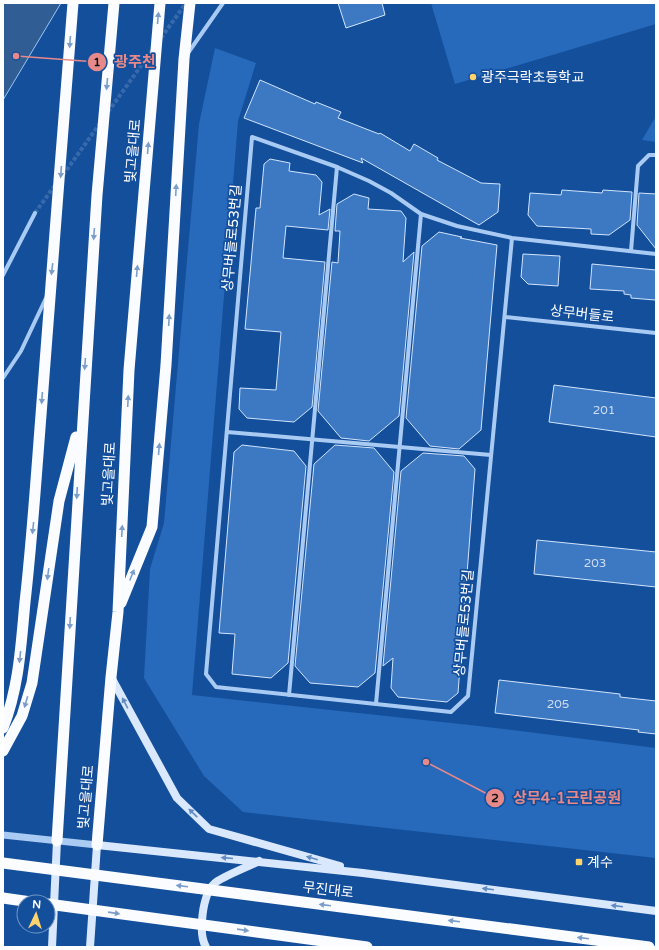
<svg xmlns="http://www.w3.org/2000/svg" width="659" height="950" viewBox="0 0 659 950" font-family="'Varela Round','Noto Sans KR',sans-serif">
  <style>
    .green { fill: #2769ba }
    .water { fill: #315d95; stroke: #9bc6f6 }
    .building { fill: #3d78c3; stroke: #d1e5fd }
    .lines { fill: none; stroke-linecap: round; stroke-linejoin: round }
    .minor-tunnel { stroke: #3769ab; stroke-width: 4; stroke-dasharray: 4 2; stroke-linecap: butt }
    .minor { stroke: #a9cbf3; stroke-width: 4 }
    .tertiary { stroke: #a9cbf3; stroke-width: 7 }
    .secondary { stroke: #d9e8fd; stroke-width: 8 }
    .trunk { stroke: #fafcff; stroke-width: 11 }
    .oneway { fill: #7b9dc9 }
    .oneway2 { fill: #638cc3 }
    .poi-dot { fill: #ffd46c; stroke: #144f9c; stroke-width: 1.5 }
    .labels { text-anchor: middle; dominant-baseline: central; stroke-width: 3.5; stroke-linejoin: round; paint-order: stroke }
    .number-label { font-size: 12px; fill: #ceddf0 }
    .poi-label { font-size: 14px; fill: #fff; stroke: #144f9c; text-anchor: start }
    .street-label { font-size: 14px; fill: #fff; stroke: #144f9c }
    .leader { fill: none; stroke: #e88989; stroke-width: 1.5 }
    .callout-dot { fill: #e88989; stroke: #144f9c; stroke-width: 1.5 }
    .mark-label { font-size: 12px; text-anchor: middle; font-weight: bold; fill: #111 }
    .callout-label { font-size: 15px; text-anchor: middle; font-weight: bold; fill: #e88989; stroke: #144f9c; stroke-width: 3.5; stroke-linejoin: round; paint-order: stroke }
  </style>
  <rect width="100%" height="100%" fill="#144f9c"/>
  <g class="green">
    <polygon points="431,3 656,3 656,24 455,84"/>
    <polygon points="215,48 256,63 238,121 192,695 479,726 656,748 656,858 243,812 204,776 144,678 150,569 164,523 199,124"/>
    <polygon points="656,116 656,142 642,140"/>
  </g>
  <polygon class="water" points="3,3 61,3 3,100"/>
  <g class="building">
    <polygon points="338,3 382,3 385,15 346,28"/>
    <polygon points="260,80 315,104 316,102 341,112 338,118 379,134 380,133 410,151 414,144 438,158 437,160 481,183 500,184 498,212 479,225 361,158 363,163 244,118"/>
    <polygon points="270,159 290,163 289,171 316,175 322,182 319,215 330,209 328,230 286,226 283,258 325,262 312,407 294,422 247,418 239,409 240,388 276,390 281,332 245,329 256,208 260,208 264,164"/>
    <polygon points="562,190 602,193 603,190 632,192 630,220 609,235 591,234 591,229 537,226 528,215 530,193 561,195"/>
    <polygon points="639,193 656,194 656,249 637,225"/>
    <polygon points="354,194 369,198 368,209 401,211 406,218 403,262 414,252 399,416 369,441 341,438 318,411 332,262 338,263 340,231 335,231 337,204"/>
    <polygon points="439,232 462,237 460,238 497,245 481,430 459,449 430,446 406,418 422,246"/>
    <polygon points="523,254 560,256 558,286 528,284 521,277"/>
    <polygon points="592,264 656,270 656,298 655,300 631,298 631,295 624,294 624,291 590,289"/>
    <polygon points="554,385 656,398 656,437 549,422"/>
    <polygon points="242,445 294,451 306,466 288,663 271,678 232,674 235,634 219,633 234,452"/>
    <polygon points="335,445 374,448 394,472 375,673 358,687 310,683 295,666 314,464"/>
    <polygon points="423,453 464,456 475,469 458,693 447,702 398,697 391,688 393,658 383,666 401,471"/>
    <polygon points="537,540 656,552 656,587 534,574"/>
    <polygon points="499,680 620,694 620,697 656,701 656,734 638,732 639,730 495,713"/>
  </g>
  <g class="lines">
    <g class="minor-tunnel">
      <polyline points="161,38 186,3"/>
      <polyline points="108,112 153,49"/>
      <polyline points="63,175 101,122"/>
      <polyline points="35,213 55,185"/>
    </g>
    <g class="minor">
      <polyline points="188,53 223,3"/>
      <polyline points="512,238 468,696 451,712 216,687 206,674 252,137 337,167 369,181 391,193 421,214 457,226 512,238 656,254"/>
      <polyline points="631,251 638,166 649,155 656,155"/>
      <polyline points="3,275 35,213"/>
      <polyline points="505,317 656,333"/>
      <polyline points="3,378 21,351 46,298"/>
      <polyline points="227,432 491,455"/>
      <polyline points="289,695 337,167"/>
      <polyline points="376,704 421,214"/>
    </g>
    <polyline class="tertiary" points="3,835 97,845"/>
    <g class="secondary">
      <polyline points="111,677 177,798 209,829 340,866"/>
      <polyline points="52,947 57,841"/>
      <polyline points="90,947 97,845 363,873 656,911"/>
      <path d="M206 947C198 934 202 894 215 883 221 877 250 866 259 861"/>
    </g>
    <g class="trunk">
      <polyline points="121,603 152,527 166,365 184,59 190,3"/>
      <path d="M3 728C19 687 21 645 25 602 31 549 35 495 39 441 49 295 62 149 73 3"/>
      <polyline points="3,751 22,716 32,683 59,501 76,437"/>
      <polyline points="57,841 97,195 114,3"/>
      <polyline points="97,845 111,677 118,612 129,370 160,3"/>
      <polyline points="3,863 649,947"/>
      <polyline points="3,898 31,902"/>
      <polyline points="48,904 367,947"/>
    </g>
  </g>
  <defs><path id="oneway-solid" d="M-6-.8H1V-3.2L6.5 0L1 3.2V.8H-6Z"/></defs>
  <g class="oneway">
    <use href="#oneway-solid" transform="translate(158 18) rotate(-85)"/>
    <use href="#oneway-solid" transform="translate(70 42) rotate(94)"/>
    <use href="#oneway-solid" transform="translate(107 84) rotate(95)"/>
    <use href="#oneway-solid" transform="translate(148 148) rotate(-85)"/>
    <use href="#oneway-solid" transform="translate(61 172) rotate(94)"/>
    <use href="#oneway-solid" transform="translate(176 190) rotate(-87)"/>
    <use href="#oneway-solid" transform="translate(94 234) rotate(94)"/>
    <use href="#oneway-solid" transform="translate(52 269) rotate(97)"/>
    <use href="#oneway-solid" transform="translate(137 271) rotate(-85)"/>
    <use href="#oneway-solid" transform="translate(169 320) rotate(-87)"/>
    <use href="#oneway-solid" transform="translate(85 364) rotate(94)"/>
    <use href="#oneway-solid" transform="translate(42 398) rotate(94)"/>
    <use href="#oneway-solid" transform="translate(128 401) rotate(-87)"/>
    <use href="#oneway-solid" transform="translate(159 449) rotate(-85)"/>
    <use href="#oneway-solid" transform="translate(77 493) rotate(93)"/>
    <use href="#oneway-solid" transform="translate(33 528) rotate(96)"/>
    <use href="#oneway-solid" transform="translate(122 531) rotate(-87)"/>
    <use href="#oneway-solid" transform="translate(48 574) rotate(98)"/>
    <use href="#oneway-solid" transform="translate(132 575) rotate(-68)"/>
    <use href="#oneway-solid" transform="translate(70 623) rotate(93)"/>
    <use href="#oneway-solid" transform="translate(20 657) rotate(96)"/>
    <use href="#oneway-solid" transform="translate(26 702) rotate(106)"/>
    <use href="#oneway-solid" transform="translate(182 886) rotate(-173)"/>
    <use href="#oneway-solid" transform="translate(325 905) rotate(-173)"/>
    <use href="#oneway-solid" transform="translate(114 913) rotate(8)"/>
    <use href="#oneway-solid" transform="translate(454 921) rotate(-173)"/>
    <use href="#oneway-solid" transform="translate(243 930) rotate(8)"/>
    <use href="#oneway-solid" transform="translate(583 938) rotate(-173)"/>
  </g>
  <g class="oneway2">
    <use href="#oneway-solid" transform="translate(125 703) rotate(-118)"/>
    <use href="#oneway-solid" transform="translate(193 813) rotate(-136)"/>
    <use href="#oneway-solid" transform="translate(227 858) rotate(-175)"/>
    <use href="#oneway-solid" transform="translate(312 858) rotate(-164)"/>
    <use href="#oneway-solid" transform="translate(488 889) rotate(-173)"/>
    <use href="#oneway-solid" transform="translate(617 906) rotate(-173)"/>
  </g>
  <g class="poi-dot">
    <circle cx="473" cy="77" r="4"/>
    <rect x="575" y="858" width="8" height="8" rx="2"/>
  </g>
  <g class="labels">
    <g class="number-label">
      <text x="604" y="410">201</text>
      <text x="595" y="563">203</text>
      <text x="558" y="704">205</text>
    </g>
    <g class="poi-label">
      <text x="481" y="77">광주극락초등학교</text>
      <text x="587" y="862">계수</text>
    </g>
    <g class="street-label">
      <text transform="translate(133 151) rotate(-85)">빛고을대로</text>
      <text transform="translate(232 238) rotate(-85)">상무버들로53번길</text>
      <text transform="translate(582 314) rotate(6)">상무버들로</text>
      <text transform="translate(109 474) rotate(-87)">빛고을대로</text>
      <text transform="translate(464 623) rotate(-85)">상무버들로53번길</text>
      <text transform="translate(86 797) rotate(-85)">빛고을대로</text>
      <text transform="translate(328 890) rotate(7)">무진대로</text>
    </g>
  </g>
  <path class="leader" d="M16 56L97 62M426 762L495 798"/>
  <g class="callout-dot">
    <circle cx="16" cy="56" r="4"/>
    <circle cx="426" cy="762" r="4"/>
    <circle cx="97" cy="62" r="10"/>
    <circle cx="495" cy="798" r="10"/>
  </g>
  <g class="mark-label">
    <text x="97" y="66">1</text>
    <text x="495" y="802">2</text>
  </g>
  <g class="callout-label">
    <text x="135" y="67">광주천</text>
    <text x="567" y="803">상무4-1근린공원</text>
  </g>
  <rect width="659" height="950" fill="none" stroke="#ffffff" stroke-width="8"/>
  <g transform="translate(36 914) rotate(4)"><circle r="19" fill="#144f9c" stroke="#7295c4"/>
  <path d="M0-3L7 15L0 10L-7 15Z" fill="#ffd46c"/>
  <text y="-6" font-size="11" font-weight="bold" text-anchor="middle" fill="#ffffff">N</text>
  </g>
</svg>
